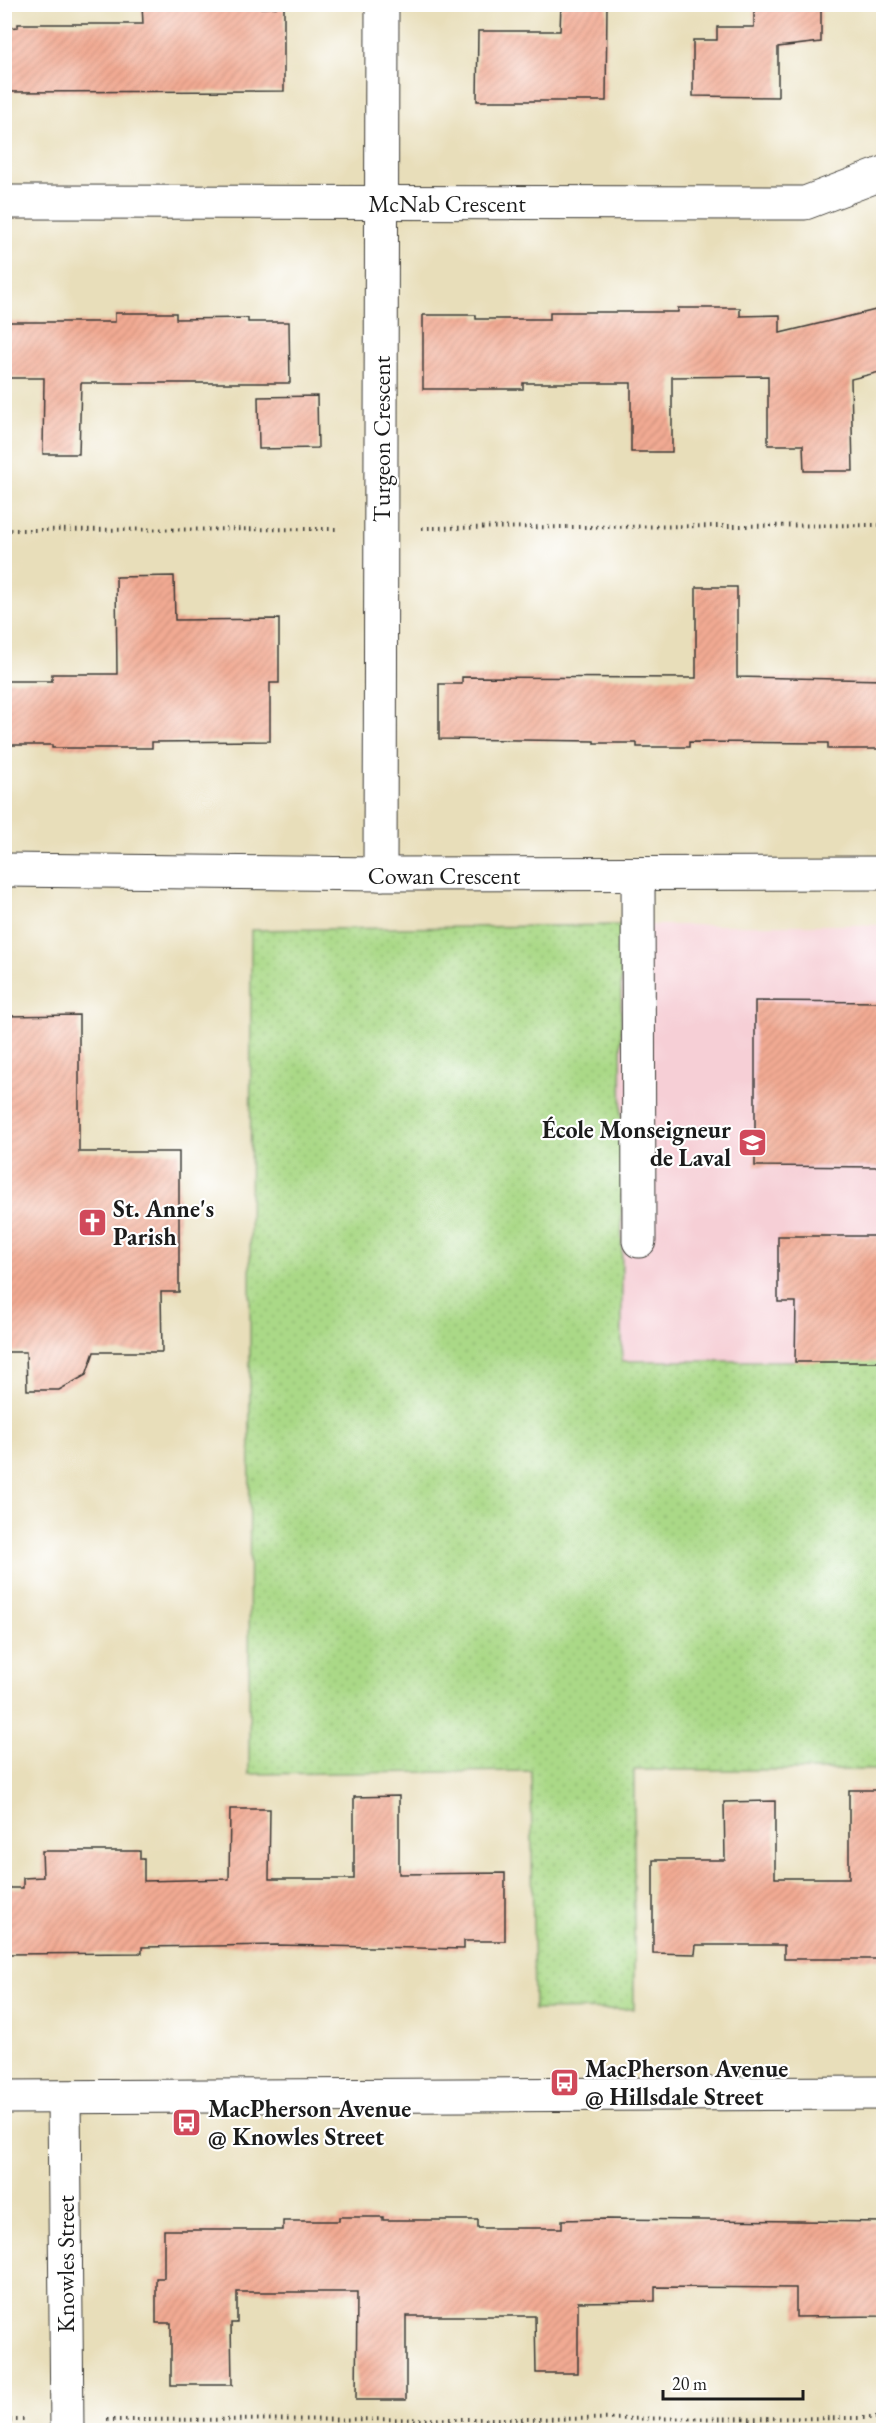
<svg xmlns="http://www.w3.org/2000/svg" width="888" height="2435" viewBox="0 0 888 2435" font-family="'EB Garamond',serif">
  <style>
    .built { fill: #f6cfd6 }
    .park { fill: url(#park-dots); stroke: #637a52; stroke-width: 1.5 }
    .building { fill: url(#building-hatch) }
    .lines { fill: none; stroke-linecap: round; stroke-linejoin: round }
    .minor-casing { stroke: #3b3934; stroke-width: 35 }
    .path { stroke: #3b3934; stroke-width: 4; stroke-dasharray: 1.5 4.5; stroke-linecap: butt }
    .minor { stroke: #fff; stroke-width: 33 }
    .labels { text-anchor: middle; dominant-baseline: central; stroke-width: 4.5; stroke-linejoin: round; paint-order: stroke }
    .street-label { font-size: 24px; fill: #1c1c1c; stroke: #fff }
    .poi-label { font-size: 24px; font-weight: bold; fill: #1c1c1c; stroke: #fff; text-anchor: start }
  </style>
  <defs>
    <pattern id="park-dots" width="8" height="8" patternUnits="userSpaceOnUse" patternTransform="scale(1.5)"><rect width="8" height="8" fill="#aad987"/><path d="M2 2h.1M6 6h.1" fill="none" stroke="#92ba74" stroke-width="1.8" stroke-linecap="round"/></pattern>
    <pattern id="building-hatch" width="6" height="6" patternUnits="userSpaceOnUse" patternTransform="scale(1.5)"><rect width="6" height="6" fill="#f2aa93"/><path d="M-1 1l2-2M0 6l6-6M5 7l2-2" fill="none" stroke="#cf927e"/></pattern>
  </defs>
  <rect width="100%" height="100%" fill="#fff"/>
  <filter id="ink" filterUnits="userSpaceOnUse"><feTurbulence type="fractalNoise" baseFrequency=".0167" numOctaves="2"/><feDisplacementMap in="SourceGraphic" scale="12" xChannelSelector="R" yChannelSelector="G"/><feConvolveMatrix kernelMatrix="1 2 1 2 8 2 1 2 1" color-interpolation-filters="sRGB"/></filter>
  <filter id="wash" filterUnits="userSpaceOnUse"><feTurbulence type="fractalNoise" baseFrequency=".008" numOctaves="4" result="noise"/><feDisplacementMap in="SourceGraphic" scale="24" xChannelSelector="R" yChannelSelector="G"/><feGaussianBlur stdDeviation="1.35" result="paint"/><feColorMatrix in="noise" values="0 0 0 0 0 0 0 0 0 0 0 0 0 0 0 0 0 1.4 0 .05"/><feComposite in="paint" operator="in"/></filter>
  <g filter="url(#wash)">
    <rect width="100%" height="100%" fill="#e8deba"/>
    <polygon class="built" points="621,925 883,925 883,1361 622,1362"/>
    <polygon class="park" points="621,925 622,1361 883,1361 883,1770 634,1770 634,2009 534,2010 531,1771 249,1774 251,930"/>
    <g id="blocks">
      <g class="building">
        <polygon points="142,4 259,4 259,8 284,7 284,91 4,92 4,28 18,27 18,24 143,24"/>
        <polygon points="561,4 607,4 606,101 477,101 478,31 560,31"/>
        <polygon points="754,4 821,4 821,42 778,47 778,97 693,96 693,40 717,40 717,27 754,27"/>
        <polygon points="678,308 740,308 740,316 780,315 780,333 884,308 884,371 851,379 853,471 804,471 803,445 768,445 768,376 672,377 672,452 631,452 631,383 523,383 523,389 423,389 423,315 476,315 476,319 550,319 550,312 678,312"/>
        <polygon points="115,313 176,313 176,319 248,318 248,322 289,322 290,383 81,383 79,454 43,454 44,378 4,378 4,322 115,322"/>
        <polygon points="317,396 318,448 259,449 258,397"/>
        <polygon points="174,576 175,620 279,619 279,683 270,683 270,741 152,742 152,748 52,748 52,745 4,745 4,681 52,681 52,674 117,674 116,577"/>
        <polygon points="696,587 737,587 737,677 884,680 884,746 881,746 881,749 828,749 828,743 689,742 689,747 637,747 637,743 594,743 594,741 439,739 439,684 462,684 462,677 696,678"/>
        <polygon points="755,1001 884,1002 884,1167 755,1166"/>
        <polygon points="79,1015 79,1152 179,1152 179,1292 161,1292 162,1352 94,1352 86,1375 59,1390 27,1390 26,1352 4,1352 4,1016"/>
        <polygon points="778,1236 884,1236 884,1362 795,1362 796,1302 778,1302"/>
        <polygon points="849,1790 884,1790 884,1959 784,1959 784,1945 696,1945 695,1954 653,1953 653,1860 725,1860 724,1802 775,1801 775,1878 849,1878"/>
        <polygon points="399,1796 399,1874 505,1873 505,1941 464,1941 464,1949 277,1945 142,1947 142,1953 4,1954 4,1888 23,1888 23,1878 43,1877 42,1851 140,1851 140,1859 144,1859 144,1881 229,1879 230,1809 270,1809 269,1879 354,1879 354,1797"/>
        <polygon points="339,2217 383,2217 383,2220 478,2220 478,2228 562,2228 562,2220 606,2219 884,2222 884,2316 796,2317 796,2288 655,2287 655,2301 578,2302 578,2373 536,2373 535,2316 406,2316 406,2400 356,2400 357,2292 237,2292 237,2323 231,2323 232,2385 171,2385 171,2323 156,2323 156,2278 164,2278 164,2230 283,2230 283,2221 339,2221"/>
      </g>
    </g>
  </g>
  <g filter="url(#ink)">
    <use href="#blocks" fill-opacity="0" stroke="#3b3934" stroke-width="1.5"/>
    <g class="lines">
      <defs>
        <g id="minor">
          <polyline points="4,202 805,203 884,173"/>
          <polyline points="4,870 380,874 884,873"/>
          <polyline points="380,874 382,4"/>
          <polyline points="638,875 639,1241"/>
          <polyline points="4,2097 884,2093"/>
          <polyline points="64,2098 67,2430"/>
        </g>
      </defs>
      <use href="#minor" class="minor-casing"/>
      <g class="path">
        <polyline points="422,528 884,525"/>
        <polyline points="4,530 340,529"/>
        <polyline points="4,2420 28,2420"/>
        <polyline points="107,2420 884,2418"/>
      </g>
      <use href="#minor" class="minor"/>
    </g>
  </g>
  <defs>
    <symbol id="school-square" viewBox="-11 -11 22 22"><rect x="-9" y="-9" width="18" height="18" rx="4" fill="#d1495b" stroke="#fff"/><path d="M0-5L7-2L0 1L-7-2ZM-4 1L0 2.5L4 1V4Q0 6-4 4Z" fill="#fff"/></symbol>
    <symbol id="church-square" viewBox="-11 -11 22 22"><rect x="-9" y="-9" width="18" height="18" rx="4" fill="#d1495b" stroke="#fff"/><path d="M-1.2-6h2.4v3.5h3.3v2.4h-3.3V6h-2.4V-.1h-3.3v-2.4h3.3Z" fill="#fff"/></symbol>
    <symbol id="bus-square" viewBox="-11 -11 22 22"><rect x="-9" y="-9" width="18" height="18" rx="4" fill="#d1495b" stroke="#fff"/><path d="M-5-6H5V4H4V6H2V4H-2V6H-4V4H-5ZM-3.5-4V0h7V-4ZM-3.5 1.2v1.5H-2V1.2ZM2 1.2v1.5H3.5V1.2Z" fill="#fff"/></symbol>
  </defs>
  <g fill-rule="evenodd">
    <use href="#school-square" x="736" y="1126" width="33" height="33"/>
    <use href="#church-square" x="76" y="1206" width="33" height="33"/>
    <use href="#bus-square" x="548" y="2066" width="33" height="33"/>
    <use href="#bus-square" x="170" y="2106" width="33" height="33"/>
  </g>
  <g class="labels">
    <g class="street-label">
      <text x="447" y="203">McNab Crescent</text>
      <text transform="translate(381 439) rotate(-90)">Turgeon Crescent</text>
      <text x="444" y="875">Cowan Crescent</text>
      <text transform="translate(65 2264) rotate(-90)">Knowles Street</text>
    </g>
    <g class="poi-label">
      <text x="731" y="1129" text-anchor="end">École Monseigneur<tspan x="731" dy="28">de Laval</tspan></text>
      <text x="113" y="1208">St. Anne's<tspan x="113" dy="28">Parish</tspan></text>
      <text x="585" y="2068">MacPherson Avenue<tspan x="585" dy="28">@ Hillsdale Street</tspan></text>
      <text x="208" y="2108">MacPherson Avenue<tspan x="208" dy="28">@ Knowles Street</tspan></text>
    </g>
  </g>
  <rect width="888" height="2435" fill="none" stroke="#fff" stroke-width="24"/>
  <path d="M663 2390v9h140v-9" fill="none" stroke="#1c1c1c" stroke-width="3"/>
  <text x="672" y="2390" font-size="18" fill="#1c1c1c" stroke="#ffffff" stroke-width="4.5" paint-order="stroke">20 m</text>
</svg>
